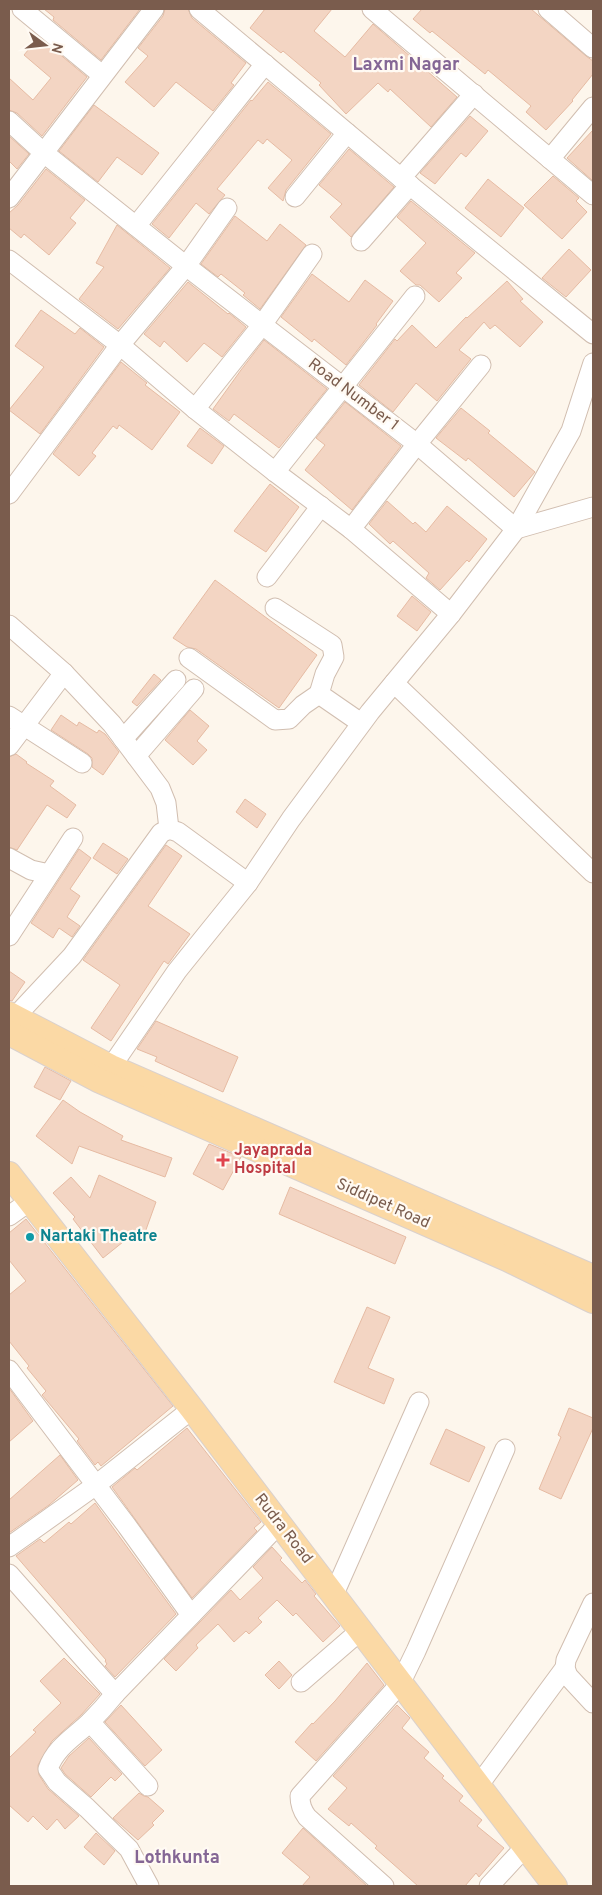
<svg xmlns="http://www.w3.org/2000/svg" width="602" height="1895" viewBox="0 0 602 1895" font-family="Overpass,sans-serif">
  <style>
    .building { fill: #f3d5c3; stroke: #e6bba3 }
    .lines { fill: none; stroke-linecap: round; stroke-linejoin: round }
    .minor-casing { stroke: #d1beb0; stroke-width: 21 }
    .major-casing { stroke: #dad1cd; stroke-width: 26 }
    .minor { stroke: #fff; stroke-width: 19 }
    .major { stroke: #fbd9a5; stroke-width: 24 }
    .health-dot { fill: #e0444e; stroke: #fffaf3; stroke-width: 2 }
    .culture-dot { fill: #0f9aa8; stroke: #fffaf3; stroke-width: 2 }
    .labels { text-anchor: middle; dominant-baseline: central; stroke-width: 4.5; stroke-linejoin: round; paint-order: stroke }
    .street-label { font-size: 16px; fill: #7a5c4d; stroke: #fffaf3 }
    .health-label { font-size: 16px; font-weight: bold; fill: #be3a42; stroke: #fffaf3; text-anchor: start }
    .culture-label { font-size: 16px; font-weight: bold; fill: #0d838f; stroke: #fffaf3; text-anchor: start }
    .neighbourhood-label { font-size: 18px; font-weight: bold; fill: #846695; stroke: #fffaf3 }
  </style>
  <rect width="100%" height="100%" fill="#fdf6ec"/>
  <g class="building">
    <polygon points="44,9 140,9 101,60 53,20 54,17"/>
    <polygon points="165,9 188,9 192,18 246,63 231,83 234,85 213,111 176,82 154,107 125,82 148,56 138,48 163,16"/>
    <polygon points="265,9 332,9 314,31 345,57 373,24 457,97 431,127 390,89 388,92 378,83 346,114 319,85 321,83 283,51 281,53 250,28"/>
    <polygon points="422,9 531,9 586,56 593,61 593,74 572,100 573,101 546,130 526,112 531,106 488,70 485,74 432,31 430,33 413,19"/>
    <polygon points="39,37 87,77 42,136 17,113 9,110 9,78 33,100 51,78 24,55"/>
    <polygon points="268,82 331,134 286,190 283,201 268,188 292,160 267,139 263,144 258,140 217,189 225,195 209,214 196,203 169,238 152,224 251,100 252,101"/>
    <polygon points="94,105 159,153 142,175 117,157 98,182 59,151"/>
    <polygon points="470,116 488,131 466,157 461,153 435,184 420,173"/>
    <polygon points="593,130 593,181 567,158"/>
    <polygon points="9,136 29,154 17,169 9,161"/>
    <polygon points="349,149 394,187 351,237 330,217 342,204 319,185"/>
    <polygon points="46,169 85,200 70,218 76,223 49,255 24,234 21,238 9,228 9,213 18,205"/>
    <polygon points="553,176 579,198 576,201 587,212 562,239 524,205"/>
    <polygon points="488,179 524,208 501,237 465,208"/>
    <polygon points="411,201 475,253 456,273 462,278 439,302 420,285 416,285 400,271 426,243 397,217"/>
    <polygon points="235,216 267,241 280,224 306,245 260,309 243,295 245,293 221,274 218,277 201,264"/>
    <polygon points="117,225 170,268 118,329 79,299 104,267 96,263"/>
    <polygon points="569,249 591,270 566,297 542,278"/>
    <polygon points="312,274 349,302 365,280 393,301 376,324 377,325 346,365 314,339 312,342 281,317"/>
    <polygon points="507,281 523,299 520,301 543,322 520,347 495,325 490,329 484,322 459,350 471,359 437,401 416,383 393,412 359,385 395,339 397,341 412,325 436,348 466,317 467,318"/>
    <polygon points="188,282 228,314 229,313 246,327 222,357 204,343 187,362 164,341 160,347 144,334"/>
    <polygon points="41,310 75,334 80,328 104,347 40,434 9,410 44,367 15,346"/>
    <polygon points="264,340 327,389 279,448 234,414 229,421 213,409 241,370"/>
    <polygon points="121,362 147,383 145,385 180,412 152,450 119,425 117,429 113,426 92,453 96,456 79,476 53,454"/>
    <polygon points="345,402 401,446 352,510 305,470 325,445 316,438"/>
    <polygon points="461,408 490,431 488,433 535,472 514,497 468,458 466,461 436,438"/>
    <polygon points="200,428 224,446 212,464 187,446"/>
    <polygon points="270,484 299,507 266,552 234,531"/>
    <polygon points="387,501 413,524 415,522 426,532 447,506 487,539 469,562 467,560 440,590 426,578 429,573 393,541 390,544 369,524"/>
    <polygon points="215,580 317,655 279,708 196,649 187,647 173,638"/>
    <polygon points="412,596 431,612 417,631 397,616"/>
    <polygon points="154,674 161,680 137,706 132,702"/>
    <polygon points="190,710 209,726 197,741 207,750 193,765 165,740"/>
    <polygon points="61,715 77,726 79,722 97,733 99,730 105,734 119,752 103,775 92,767 92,758 88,754 51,730"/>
    <polygon points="16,754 27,762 26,763 54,781 50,786 76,805 67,818 47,805 17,850 9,847 9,757"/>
    <polygon points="245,799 266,814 257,828 236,812"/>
    <polygon points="103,843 128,859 117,874 93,858"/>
    <polygon points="166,845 182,856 148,906 190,934 168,964 164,961 111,1041 91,1028 120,985 83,960"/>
    <polygon points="79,849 91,858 70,889 80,896 67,917 80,926 72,937 59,928 53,938 31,923"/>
    <polygon points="9,971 25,982 12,1001 9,1000"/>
    <polygon points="156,1021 238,1057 223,1092 155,1061 157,1057 137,1049"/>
    <polygon points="45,1067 71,1081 60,1100 34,1087"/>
    <polygon points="63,1100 80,1112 123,1136 121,1140 172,1158 165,1177 79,1146 72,1164 36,1136"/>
    <polygon points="209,1144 241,1157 223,1190 193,1174"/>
    <polygon points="99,1175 156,1202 143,1238 133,1234 103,1258 73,1219 75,1217 53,1193 71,1177 90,1198"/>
    <polygon points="290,1187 406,1237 395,1264 279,1214"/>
    <polygon points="26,1219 173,1406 101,1466 98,1462 95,1465 77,1441 79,1439 42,1395 46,1391 27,1368 29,1366 9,1341 9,1295 26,1281 9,1260 9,1233"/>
    <polygon points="367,1307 390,1317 368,1368 394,1379 384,1404 334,1382"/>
    <polygon points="9,1388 33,1421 9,1442"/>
    <polygon points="569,1408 593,1418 593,1428 561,1499 539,1489 561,1437 558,1435"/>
    <polygon points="187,1428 261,1522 254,1528 257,1531 192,1598 112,1487 135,1468 137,1470"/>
    <polygon points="446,1429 485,1447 469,1482 430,1464"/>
    <polygon points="60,1455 78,1480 49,1505 9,1533 9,1500"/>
    <polygon points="95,1503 176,1614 115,1677 105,1666 107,1664 105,1661 106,1660 16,1556 40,1539 44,1543 69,1522 71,1524"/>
    <polygon points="272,1547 282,1558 280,1560 302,1583 305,1580 316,1594 314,1596 340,1626 323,1642 296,1613 293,1616 277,1600 258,1618 262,1622 249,1634 246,1631 234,1642 218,1624 196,1645 198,1648 176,1671 164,1659 231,1590 240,1600 263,1578 253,1567"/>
    <polygon points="64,1658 100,1694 81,1715 52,1741 38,1765 39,1775 48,1789 79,1816 65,1829 57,1819 47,1830 33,1816 28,1822 9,1805 9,1758 36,1732 33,1730 61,1703 40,1681"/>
    <polygon points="279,1661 292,1675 279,1689 265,1675"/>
    <polygon points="367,1663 384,1685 316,1761 295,1742 312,1723 313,1724 335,1701"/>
    <polygon points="121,1705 162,1750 145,1766 105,1722"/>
    <polygon points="397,1705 410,1718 402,1728 429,1752 424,1758 444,1776 442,1778 463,1796 459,1801 482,1820 477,1826 504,1848 479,1877 476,1873 465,1886 418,1886 375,1848 377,1846 351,1823 349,1826 328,1809 347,1788 333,1776"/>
    <polygon points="89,1738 122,1774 115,1781 111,1777 91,1797 65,1774 61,1768 69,1756"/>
    <polygon points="139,1793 144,1796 148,1797 164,1811 152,1823 154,1825 138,1840 113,1818"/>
    <polygon points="303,1828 367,1886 302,1886 310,1877 282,1853"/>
    <polygon points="96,1833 115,1851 104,1865 84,1847"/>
  </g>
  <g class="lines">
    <defs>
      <g id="minor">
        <polyline points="22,9 102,75"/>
        <polyline points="199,9 401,178 593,334"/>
        <polyline points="372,9 593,195"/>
        <polyline points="548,9 593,48"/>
        <polyline points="9,121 44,153 186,266 417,444 516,529 593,507"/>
        <polyline points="550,159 593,107"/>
        <polyline points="401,178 474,94"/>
        <polyline points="295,197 347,133"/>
        <polyline points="9,198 154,9"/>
        <polyline points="136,226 265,64"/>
        <polyline points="361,241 410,185"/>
        <polyline points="9,260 120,345 195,409 275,472 351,529 451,614"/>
        <polyline points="195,409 262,325 312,254"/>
        <polyline points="275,472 415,296"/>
        <polyline points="9,494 120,345 186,266 227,208"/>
        <polyline points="351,529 417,444 481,365"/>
        <polyline points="267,577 321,506"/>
        <polyline points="275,608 332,645 334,657 325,674 319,694 361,723"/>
        <polyline points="9,625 64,673 112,724 160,788 166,803 169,829"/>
        <polyline points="189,658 275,720 289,719 303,705 319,694"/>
        <polyline points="394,683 593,873"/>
        <polyline points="9,716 82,763"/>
        <polyline points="123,739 176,680"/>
        <polyline points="9,746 64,673"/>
        <polyline points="136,756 194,689"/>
        <polyline points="9,858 31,870 49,874"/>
        <polyline points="9,936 73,838"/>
        <polyline points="15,1017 72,956 161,833 169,829 178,832 248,883"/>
        <polyline points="111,1067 177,971 248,883 291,819 370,712 451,614 516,529 571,431 593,363"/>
        <polyline points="9,1216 30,1201"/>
        <polyline points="9,1370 127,1526 191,1615"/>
        <polyline points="9,1547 96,1485 192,1409"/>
        <polyline points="9,1574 115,1694 279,1524"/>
        <polyline points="334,1594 419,1402"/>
        <polyline points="593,1603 566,1660 565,1668 568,1676 593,1703"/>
        <polyline points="301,1682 361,1630"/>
        <path d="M115 1694C107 1704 98 1714 89 1723 74 1737 55 1748 48 1769L57 1782 87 1808 129 1849 149 1886"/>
        <polyline points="90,1722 148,1786"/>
        <polyline points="478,1786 565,1668"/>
        <path d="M384 1886 307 1817C302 1810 300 1805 300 1796L400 1684 416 1651 505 1449"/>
        <polyline points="489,1886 525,1847"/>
      </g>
      <g id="major">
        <polyline points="9,1014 111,1067 593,1277"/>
        <polyline points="9,1033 98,1080 507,1259 593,1301"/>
        <polyline points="9,1174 192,1409 555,1886"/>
      </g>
    </defs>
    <use href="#minor" class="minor-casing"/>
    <use href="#major" class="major-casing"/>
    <use href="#minor" class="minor"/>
    <use href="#major" class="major"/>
  </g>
  <path class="health-dot" d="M220.5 1152.5h5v5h5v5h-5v5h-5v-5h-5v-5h5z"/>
  <circle class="culture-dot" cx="30" cy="1237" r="5"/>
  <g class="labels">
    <g class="street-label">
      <text transform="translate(353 395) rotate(37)">Road Number 1</text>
      <text transform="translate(383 1204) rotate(24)">Siddipet Road</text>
      <text transform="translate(283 1529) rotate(52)">Rudra Road</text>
    </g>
    <g class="health-label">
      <text x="234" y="1151">Jayaprada<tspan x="234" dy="18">Hospital</tspan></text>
    </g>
    <g class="culture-label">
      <text x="40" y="1237">Nartaki Theatre</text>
    </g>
    <g class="neighbourhood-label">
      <text x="406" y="65">Laxmi Nagar</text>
      <text x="177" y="1858">Lothkunta</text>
    </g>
  </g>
  <rect width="602" height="1895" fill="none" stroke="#7a5c4d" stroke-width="20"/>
  <g transform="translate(45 45) rotate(105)" stroke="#fffaf3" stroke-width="4" paint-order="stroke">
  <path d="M0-4L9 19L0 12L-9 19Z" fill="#7a5c4d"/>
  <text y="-8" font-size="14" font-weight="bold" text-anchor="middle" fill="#7a5c4d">N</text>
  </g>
</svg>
